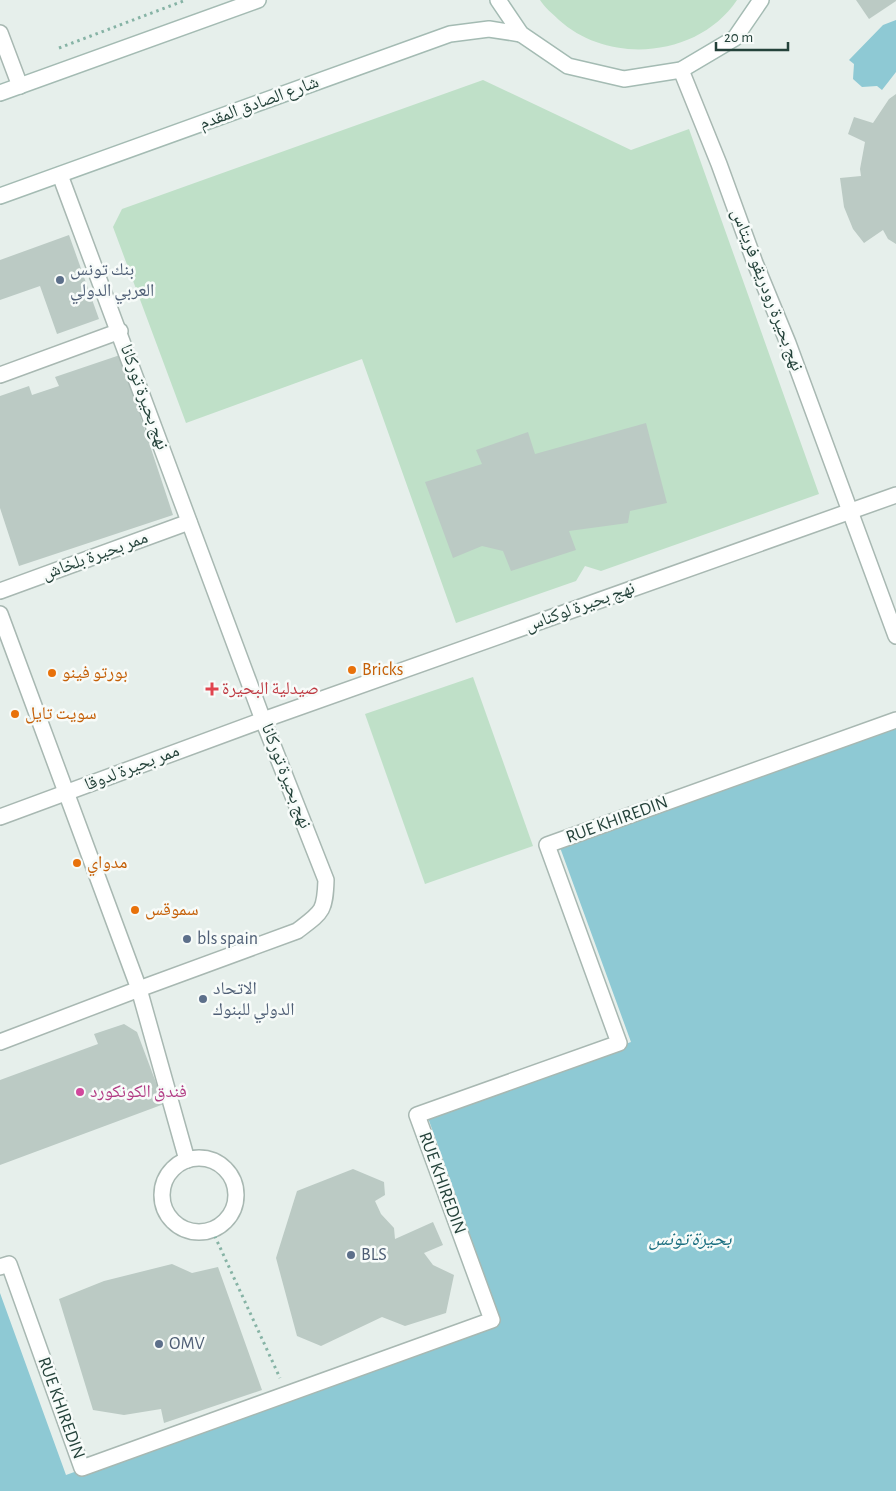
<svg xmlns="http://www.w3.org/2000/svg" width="896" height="1491" viewBox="0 0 896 1491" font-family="'Alegreya Sans','Noto Naskh Arabic',sans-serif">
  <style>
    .green { fill: #bfe0c8 }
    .water { fill: #8ec9d4 }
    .building { fill: #bbcac4 }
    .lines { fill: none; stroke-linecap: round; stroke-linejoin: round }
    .street-casing { stroke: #a8b8b2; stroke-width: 18 }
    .secondary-casing { stroke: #a4bbb3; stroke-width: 18 }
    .path { stroke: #86b3a5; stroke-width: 3; stroke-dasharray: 2.5 4; stroke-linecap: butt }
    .street { stroke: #fff; stroke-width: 15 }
    .secondary { stroke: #fff; stroke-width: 15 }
    .service-dot { fill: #5c6f8a; stroke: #f7fbf9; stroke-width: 2 }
    .food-dot { fill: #e8710a; stroke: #f7fbf9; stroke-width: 2 }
    .health-dot { fill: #e0444e; stroke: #f7fbf9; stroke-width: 2 }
    .hotel-dot { fill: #d1479c; stroke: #f7fbf9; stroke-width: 2 }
    .labels { text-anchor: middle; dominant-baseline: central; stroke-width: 5; stroke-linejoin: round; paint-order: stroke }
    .street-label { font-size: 18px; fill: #24423a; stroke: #f7fbf9 }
    .service-label { font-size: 18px; fill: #4e5e75; stroke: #f7fbf9; text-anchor: start }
    .food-label { font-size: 18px; fill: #c56008; stroke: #f7fbf9; text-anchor: start }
    .health-label { font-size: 18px; fill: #be3a42; stroke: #f7fbf9; text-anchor: start }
    .hotel-label { font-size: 18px; fill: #b23c85; stroke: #f7fbf9; text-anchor: start }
    .water-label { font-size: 19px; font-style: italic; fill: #1c6f80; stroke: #f7fbf9 }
  </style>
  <rect width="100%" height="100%" fill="#e6efeb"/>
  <g class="green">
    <path d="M540 0H737C699 57 610 66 559 20 552 13 545 8 540 0Z"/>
    <polygon points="483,80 631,150 689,129 819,494 601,571 585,566 576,581 456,623 362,359 186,423 113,227 122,209"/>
    <polygon points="473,677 533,846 425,884 365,714"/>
  </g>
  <g class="water">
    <polygon points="896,20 896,72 882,90 877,86 862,87 853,79 854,64 849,60 883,25"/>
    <polygon points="896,726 896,1491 0,1491 0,1293 66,1475 500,1319 427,1115 631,1042 558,842"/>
  </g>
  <g class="building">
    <polygon points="856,0 896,0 896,1 869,19"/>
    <polygon points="896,94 896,244 888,239 883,230 864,243 853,229 844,207 840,178 861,176 860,169 865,142 848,134 854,117 873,123 889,99"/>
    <polygon points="69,235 99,319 57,334 40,286 0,300 0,260"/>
    <polygon points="120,355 173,515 19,566 0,508 0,396 29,386 32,395 59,386 55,377"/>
    <polygon points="646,423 667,503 630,511 628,523 569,531 576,550 511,571 503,551 482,546 453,558 425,482 482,464 476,450 528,432 535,454"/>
    <polygon points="124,1024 137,1032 164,1104 0,1165 0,1080 98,1044 94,1034"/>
    <polygon points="353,1169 384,1182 385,1195 375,1201 381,1214 394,1228 395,1239 433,1222 443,1245 424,1253 433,1265 454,1275 446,1313 405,1326 382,1317 321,1346 297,1336 276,1258 297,1191"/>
    <polygon points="172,1264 192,1273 218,1267 262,1390 164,1423 161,1409 124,1415 93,1410 59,1299 104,1281"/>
  </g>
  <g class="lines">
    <defs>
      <g id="street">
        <polyline points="0,33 20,86"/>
        <polyline points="681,70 719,164 755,263 788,343 896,636"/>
        <polyline points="0,375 120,331"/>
        <polyline points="0,591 189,522"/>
        <polyline points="0,614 139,989 187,1160"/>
        <polyline points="0,817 263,720 896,495"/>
        <path d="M0 1042 139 989 297 931C322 912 325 912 326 880L263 720 60 175"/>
        <circle cx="199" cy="1195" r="37"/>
        <polyline points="0,1267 9,1264 82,1468 492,1320 417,1115 619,1043 547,845 896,720"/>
      </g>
      <g id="secondary">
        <polyline points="498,0 521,34 568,66 624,79 681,70 735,38 761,0"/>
        <polyline points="0,93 258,0"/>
        <polyline points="0,196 450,34 489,29 521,34"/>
      </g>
    </defs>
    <use href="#street" class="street-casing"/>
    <use href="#secondary" class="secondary-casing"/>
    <g class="path">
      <polyline points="59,48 186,0"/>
      <polyline points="212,1230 280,1378"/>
    </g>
    <use href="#street" class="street"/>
    <use href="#secondary" class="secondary"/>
  </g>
  <g class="service-dot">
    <circle cx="60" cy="280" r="5"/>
    <circle cx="187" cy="939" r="5"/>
    <circle cx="203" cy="999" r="5"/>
    <circle cx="351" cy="1255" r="5"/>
    <circle cx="159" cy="1344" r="5"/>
  </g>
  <g class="food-dot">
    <circle cx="352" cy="670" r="5"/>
    <circle cx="52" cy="673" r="5"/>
    <circle cx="15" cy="714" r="5"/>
    <circle cx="77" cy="863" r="5"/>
    <circle cx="135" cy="910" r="5"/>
  </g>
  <path class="health-dot" d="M209.5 681.5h5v5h5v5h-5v5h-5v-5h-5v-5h5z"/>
  <circle class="hotel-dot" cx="80" cy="1092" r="5"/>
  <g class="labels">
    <g class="street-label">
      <text transform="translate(259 103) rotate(-20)">شارع الصادق المقدم</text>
      <text transform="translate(767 290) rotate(69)">نهج بحيرة رودريقو فريتاس</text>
      <text transform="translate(144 397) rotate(70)">نهج بحيرة توركانا</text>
      <text transform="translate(95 556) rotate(-20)">ممر بحيرة بلخاش</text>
      <text transform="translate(580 607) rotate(-20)">نهج بحيرة لوكناس</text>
      <text transform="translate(132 768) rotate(-21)">ممر بحيرة لدوقا</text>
      <text transform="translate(286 776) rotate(69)">نهج بحيرة توركانا</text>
      <text transform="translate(617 820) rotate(-20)">RUE KHIREDIN</text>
      <text transform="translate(442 1183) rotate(70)">RUE KHIREDIN</text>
      <text transform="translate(61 1408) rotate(70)">RUE KHIREDIN</text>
    </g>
    <g class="service-label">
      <text x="70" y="270">بنك تونس<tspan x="70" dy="21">العربي الدولي</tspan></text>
      <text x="197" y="939">bls spain</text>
      <text x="213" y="989">الاتحاد<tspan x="213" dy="21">الدولي للبنوك</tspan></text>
      <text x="361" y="1255">BLS</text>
      <text x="169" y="1344">OMV</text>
    </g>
    <g class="food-label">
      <text x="362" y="670">Bricks</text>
      <text x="62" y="673">بورتو فينو</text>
      <text x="25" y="714">سويت تايل</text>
      <text x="87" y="863">مدواي</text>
      <text x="145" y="910">سموقس</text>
    </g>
    <g class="health-label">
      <text x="222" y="689">صيدلية البحيرة</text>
    </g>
    <g class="hotel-label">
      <text x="90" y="1092">فندق الكونكورد</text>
    </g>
    <g class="water-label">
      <text x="690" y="1239">بحيرة تونس</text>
    </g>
  </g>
  <path d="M716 42v8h72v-8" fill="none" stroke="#24423a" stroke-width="2.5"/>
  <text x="724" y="42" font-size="15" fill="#24423a" stroke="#f7fbf9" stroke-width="4" paint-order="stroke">20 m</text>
</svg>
